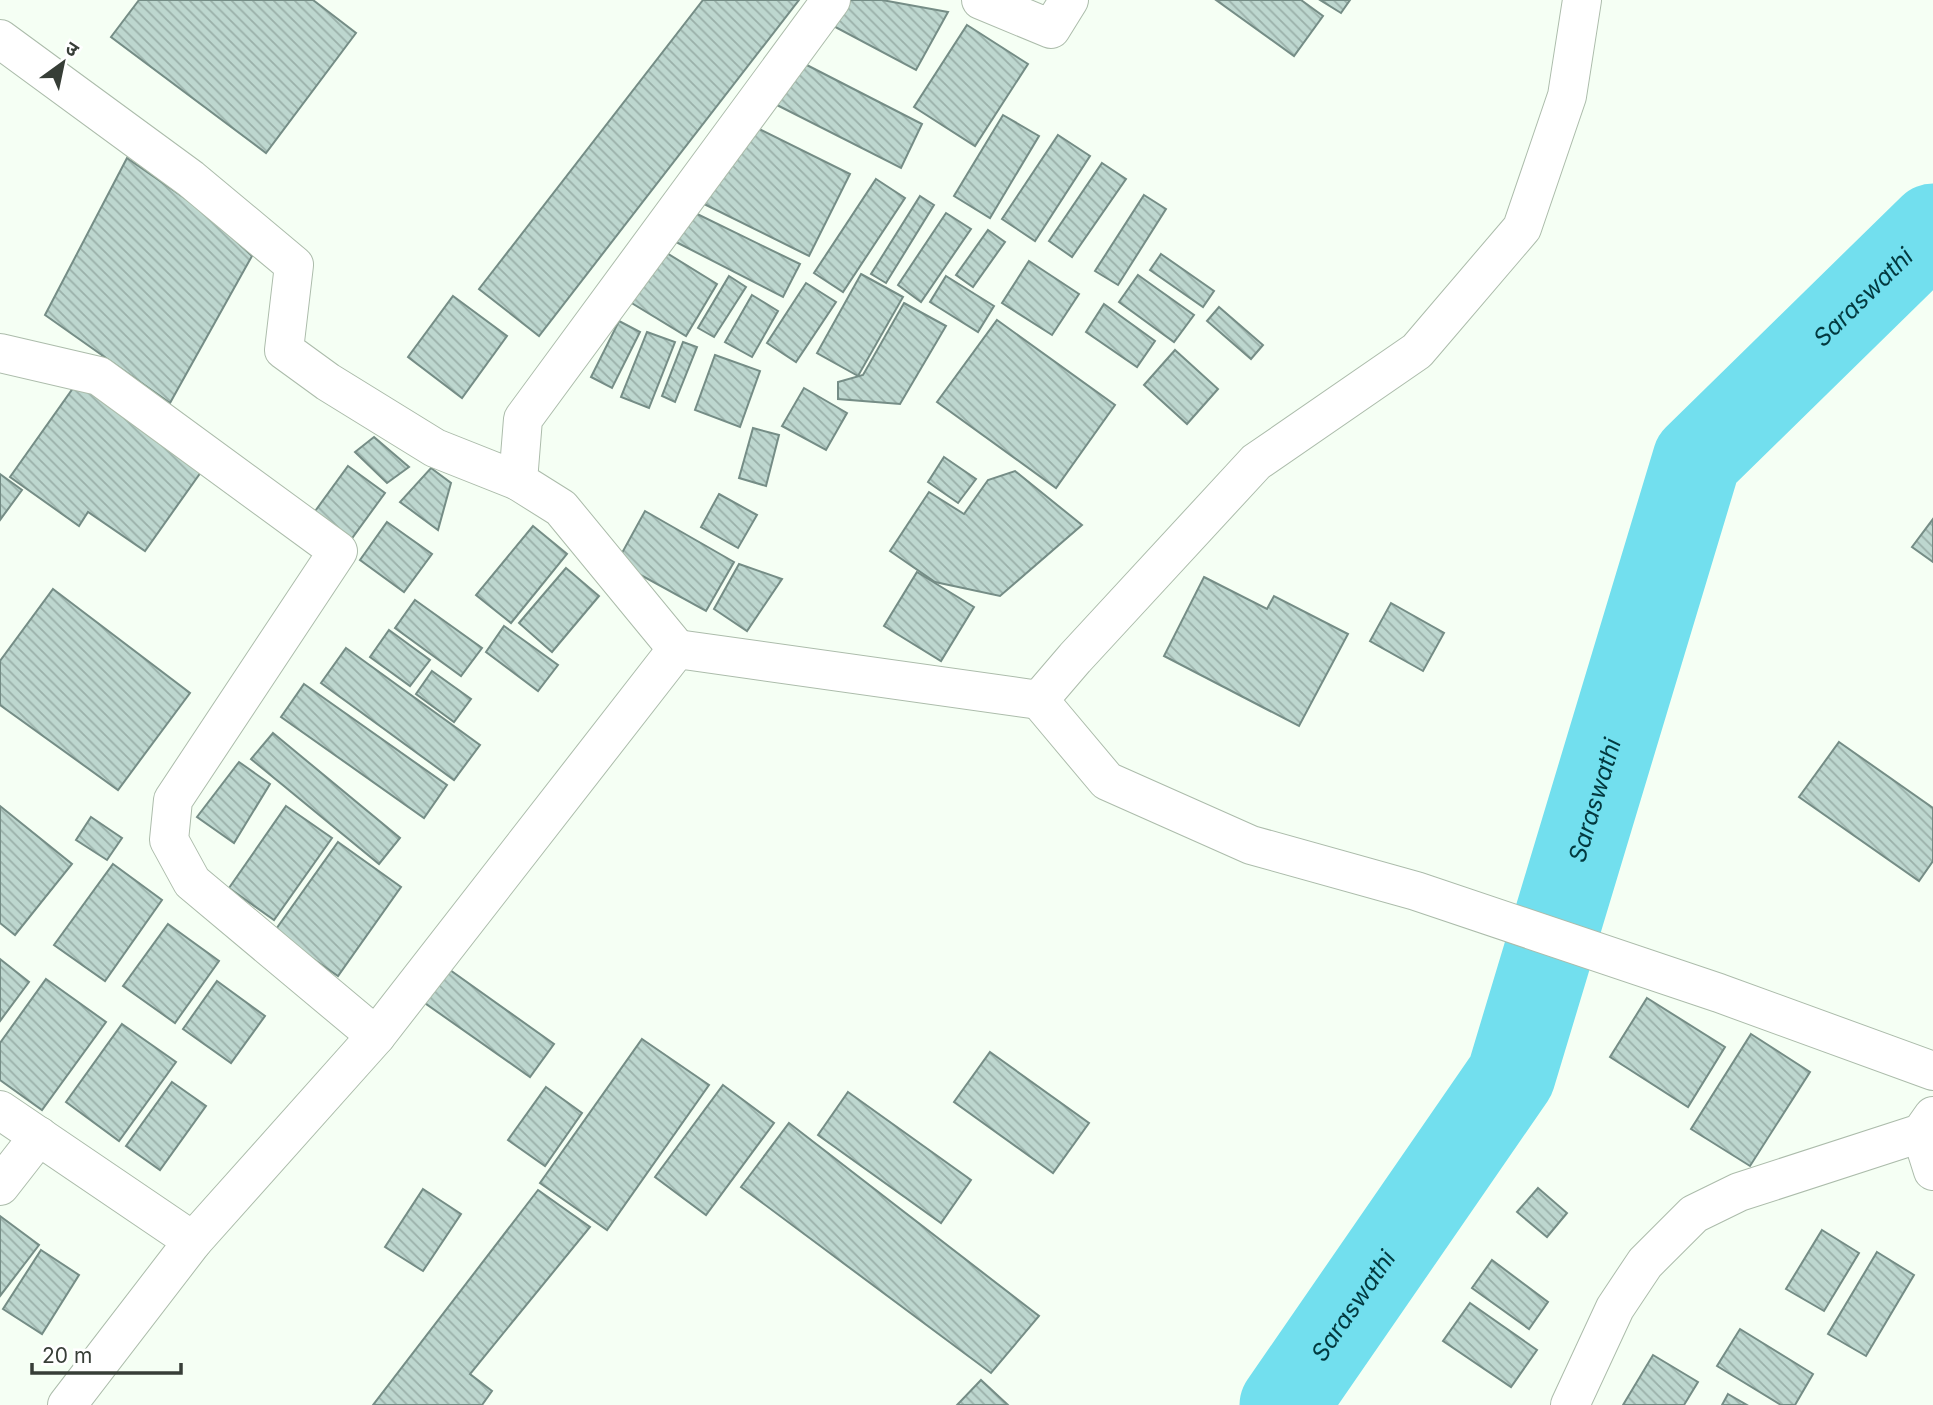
<svg xmlns="http://www.w3.org/2000/svg" width="1933" height="1405" viewBox="0 0 1933 1405" font-family="Inter,'Noto Sans Devanagari',sans-serif">
  <style>
    .lines { fill: none; stroke-linecap: round; stroke-linejoin: round }
    .river { stroke: #72dfee; stroke-width: 89 }
    .building { fill: url(#building-back-hatch); stroke: #758d86; stroke-width: 2 }
    .minor-casing { stroke: #acbcab; stroke-width: 40 }
    .minor { stroke: #fff; stroke-width: 38 }
    .labels { text-anchor: middle; dominant-baseline: central; stroke-width: 7; stroke-linejoin: round; paint-order: stroke }
    .water-label { font-size: 24px; font-style: italic; fill: #02393f; stroke: #fff }
  </style>
  <defs>
    <pattern id="building-back-hatch" width="6" height="6" patternUnits="userSpaceOnUse" patternTransform="scale(1.75)"><rect width="6" height="6" fill="#bdd7cf"/><path d="M-1 5l2 2M0 0l6 6M5-1l2 2" fill="none" stroke="#9ab0a9"/></pattern>
  </defs>
  <rect width="100%" height="100%" fill="#f5fff4"/>
  <g class="lines">
    <path class="river" id="s1" d="M1284 1405 1511 1076 1697 459 1933 228"/>
  </g>
  <g class="building">
    <polygon points="139,0 313,0 356,33 266,153 111,37"/>
    <polygon points="703,0 799,0 539,336 479,289"/>
    <polygon points="847,0 882,0 948,12 916,70 824,21"/>
    <polygon points="1216,0 1301,0 1323,16 1294,56"/>
    <polygon points="1320,0 1350,0 1341,13"/>
    <polygon points="967,25 1028,64 975,146 914,107"/>
    <polygon points="797,60 922,124 901,168 771,102"/>
    <polygon points="1003,115 1039,136 990,218 954,196"/>
    <polygon points="747,123 850,174 809,256 696,200"/>
    <polygon points="1058,135 1090,156 1035,241 1002,219"/>
    <polygon points="127,158 206,213 252,256 170,403 45,315"/>
    <polygon points="1102,163 1126,179 1072,257 1049,241"/>
    <polygon points="876,179 905,198 843,292 814,273"/>
    <polygon points="1144,195 1166,209 1118,285 1095,271"/>
    <polygon points="920,196 934,205 886,283 871,274"/>
    <polygon points="691,211 800,264 783,297 676,242"/>
    <polygon points="946,213 971,229 921,302 898,285"/>
    <polygon points="988,230 1005,242 973,287 956,275"/>
    <polygon points="657,247 717,284 686,336 625,299"/>
    <polygon points="1161,254 1214,291 1203,307 1150,270"/>
    <polygon points="1029,261 1079,294 1052,335 1002,303"/>
    <polygon points="861,274 903,297 858,376 817,353"/>
    <polygon points="1138,275 1194,315 1174,342 1119,302"/>
    <polygon points="729,276 746,287 714,337 698,328"/>
    <polygon points="946,276 994,306 978,332 930,302"/>
    <polygon points="806,283 836,302 796,362 767,343"/>
    <polygon points="752,295 778,311 752,357 725,342"/>
    <polygon points="453,296 507,336 462,398 408,357"/>
    <polygon points="904,303 946,326 900,404 838,399 838,382 863,375"/>
    <polygon points="1104,304 1155,341 1137,367 1086,332"/>
    <polygon points="1219,307 1263,345 1251,359 1207,321"/>
    <polygon points="997,320 1115,405 1056,488 937,402"/>
    <polygon points="619,321 640,332 612,388 591,377"/>
    <polygon points="647,332 675,342 649,408 621,397"/>
    <polygon points="683,342 697,347 675,402 662,396"/>
    <polygon points="1175,350 1218,389 1187,424 1144,385"/>
    <polygon points="715,355 760,371 740,427 695,410"/>
    <polygon points="81,377 206,465 145,551 88,512 79,526 10,477"/>
    <polygon points="804,388 847,413 826,450 782,426"/>
    <polygon points="753,428 779,435 766,486 739,478"/>
    <polygon points="374,437 409,467 387,483 355,452"/>
    <polygon points="944,457 976,479 958,503 928,482"/>
    <polygon points="348,466 385,493 350,541 313,514"/>
    <polygon points="431,468 451,483 438,530 400,502"/>
    <polygon points="1015,471 1082,525 1000,596 935,582 890,551 929,492 964,514 988,480"/>
    <polygon points="0,474 22,490 0,520"/>
    <polygon points="719,494 757,515 738,548 701,527"/>
    <polygon points="645,511 734,562 706,611 617,562"/>
    <polygon points="1933,519 1933,562 1912,547"/>
    <polygon points="387,522 432,554 404,592 360,560"/>
    <polygon points="533,526 567,554 511,623 476,595"/>
    <polygon points="739,564 782,579 747,631 714,609"/>
    <polygon points="566,568 599,596 552,652 519,623"/>
    <polygon points="917,572 974,607 941,661 884,626"/>
    <polygon points="1204,577 1267,609 1274,596 1348,634 1299,726 1164,656"/>
    <polygon points="53,589 190,693 118,790 0,705 0,661"/>
    <polygon points="415,600 482,648 461,676 395,628"/>
    <polygon points="1391,603 1444,633 1423,671 1370,641"/>
    <polygon points="504,626 558,665 538,691 486,652"/>
    <polygon points="389,630 430,660 410,686 370,657"/>
    <polygon points="346,648 480,745 454,780 321,683"/>
    <polygon points="432,671 471,699 454,722 416,694"/>
    <polygon points="304,684 447,785 424,818 281,717"/>
    <polygon points="273,733 400,838 379,864 251,759"/>
    <polygon points="1839,742 1933,808 1933,861 1919,881 1799,797"/>
    <polygon points="239,762 270,784 234,843 197,817"/>
    <polygon points="0,806 72,864 15,935 0,923"/>
    <polygon points="286,806 332,838 274,920 229,888"/>
    <polygon points="91,817 122,838 107,860 76,840"/>
    <polygon points="338,842 401,887 338,976 274,932"/>
    <polygon points="113,864 162,900 105,981 54,945"/>
    <polygon points="168,924 219,961 175,1023 123,986"/>
    <polygon points="0,959 29,982 0,1021"/>
    <polygon points="443,965 554,1044 530,1077 419,999"/>
    <polygon points="46,979 106,1022 42,1110 0,1080 0,1043"/>
    <polygon points="217,981 265,1016 231,1063 183,1029"/>
    <polygon points="1647,998 1725,1047 1688,1107 1610,1057"/>
    <polygon points="122,1024 176,1062 119,1141 66,1102"/>
    <polygon points="1751,1034 1810,1072 1750,1166 1691,1129"/>
    <polygon points="642,1039 709,1085 607,1230 540,1183"/>
    <polygon points="990,1052 1089,1123 1053,1173 954,1102"/>
    <polygon points="172,1082 206,1106 160,1170 126,1146"/>
    <polygon points="723,1085 774,1123 706,1215 655,1177"/>
    <polygon points="546,1087 582,1113 545,1166 508,1140"/>
    <polygon points="848,1092 971,1180 941,1223 818,1135"/>
    <polygon points="789,1123 1039,1316 991,1373 741,1187"/>
    <polygon points="1538,1188 1567,1213 1547,1237 1517,1212"/>
    <polygon points="423,1189 461,1214 423,1271 385,1247"/>
    <polygon points="538,1190 590,1227 470,1374 492,1391 482,1405 373,1405"/>
    <polygon points="0,1216 39,1245 0,1296"/>
    <polygon points="1822,1230 1859,1253 1824,1311 1786,1289"/>
    <polygon points="41,1250 79,1275 42,1334 3,1309"/>
    <polygon points="1877,1252 1914,1275 1866,1356 1828,1334"/>
    <polygon points="1492,1260 1548,1302 1529,1329 1472,1288"/>
    <polygon points="1470,1303 1537,1350 1511,1387 1443,1341"/>
    <polygon points="1740,1329 1813,1374 1795,1405 1781,1405 1717,1366"/>
    <polygon points="1653,1355 1698,1382 1684,1405 1623,1405"/>
    <polygon points="981,1380 1008,1405 957,1405"/>
    <polygon points="1728,1394 1747,1405 1722,1405"/>
  </g>
  <g class="lines">
    <defs>
      <g id="minor">
        <polyline points="981,0 1051,29 1069,0"/>
        <polyline points="0,39 191,179 294,265 284,350 328,382 435,448 518,481"/>
        <polyline points="0,353 99,376 338,551 173,800 169,840 192,882 376,1036"/>
        <polyline points="677,649 561,508 518,481 523,419 831,0"/>
        <polyline points="1039,700 1107,781 1251,845 1416,891 1719,993 1933,1071"/>
        <polyline points="0,1110 193,1241"/>
        <polyline points="1921,1133 1933,1171"/>
        <polyline points="0,1186 39,1136"/>
        <polyline points="67,1405 193,1241 376,1036 677,649 1039,700 1075,658 1256,462 1417,351 1522,228 1567,96 1582,0"/>
        <polyline points="1570,1405 1615,1308 1645,1263 1694,1214 1739,1192 1921,1133 1933,1116"/>
      </g>
    </defs>
    <use href="#minor" class="minor-casing"/>
    <use href="#minor" class="minor"/>
  </g>
  <g class="labels">
    <g class="water-label">
      <text stroke="none"><textPath href="#s1" startOffset="1276">Saraswathi</textPath></text>
      <text stroke="none"><textPath href="#s1" startOffset="688">Saraswathi</textPath></text>
      <text stroke="none"><textPath href="#s1" startOffset="121">Saraswathi</textPath></text>
    </g>
  </g>
  <g transform="translate(63 63) rotate(33)" stroke="#ffffff" stroke-width="5" paint-order="stroke">
  <path d="M0-5L12 26L0 18L-12 26Z" fill="#373e37"/>
  <text y="-10" font-size="19" font-weight="bold" text-anchor="middle" fill="#373e37">उ</text>
  </g>
  <path d="M32 1363v10h149v-10" fill="none" stroke="#373e37" stroke-width="3.5"/>
  <text x="42" y="1363" font-size="21" fill="#373e37" stroke="#ffffff" stroke-width="5" paint-order="stroke">20 m</text>
</svg>
